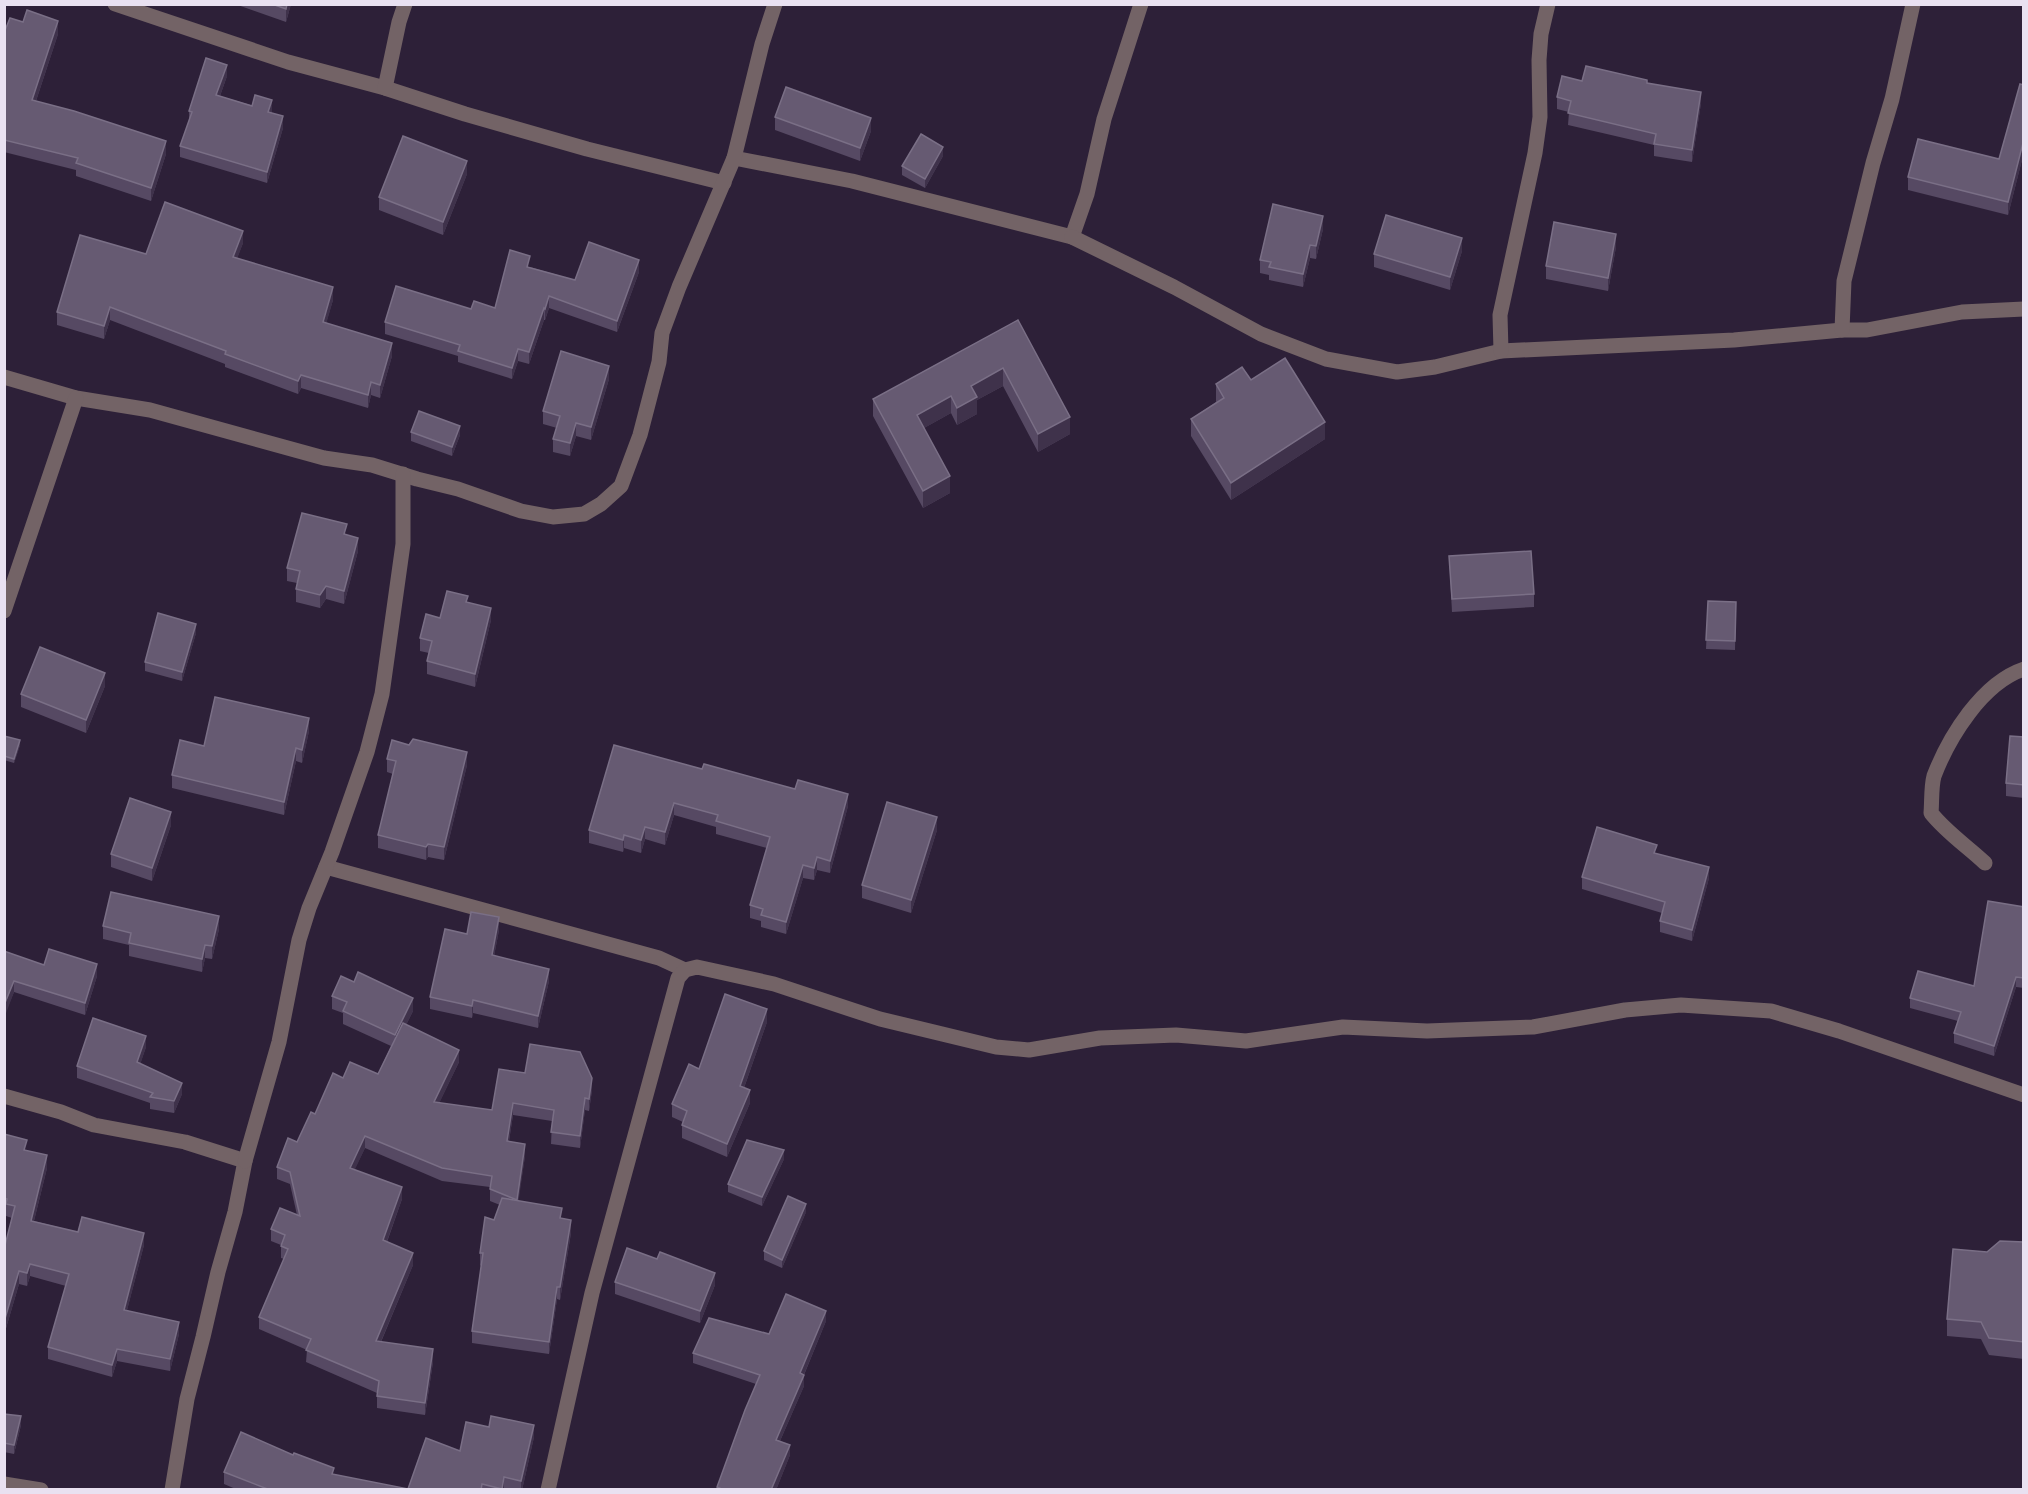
<svg xmlns="http://www.w3.org/2000/svg" width="2028" height="1494" viewBox="0 0 2028 1494" font-family="'Alegreya Sans',sans-serif">
  <style>
    .lines { fill: none; stroke-linecap: round; stroke-linejoin: round }
    .minor { stroke: #736366; stroke-width: 15 }
    .wall { fill: #564963 }
    .shaded-wall { fill: #3f324b }
    .building { fill: #665a72; stroke: #7a6f86; stroke-width: 1.5 }
  </style>
  <rect width="100%" height="100%" fill="#2d2038"/>
  <g class="lines">
    <g class="minor">
      <polyline points="115,4 288,62 385,88 465,114 587,149 724,183"/>
      <polyline points="385,88 399,22 405,4"/>
      <polyline points="734,158 852,181 1072,237 1087,194 1104,119 1141,4"/>
      <polyline points="1072,237 1174,287 1261,334 1326,359 1397,372 1435,367 1501,351 1734,340 1842,330 1867,330 1962,312 2024,309"/>
      <polyline points="1842,330 1844,281 1873,163 1892,99 1913,4"/>
      <polyline points="1501,351 1500,315 1535,153 1540,117 1539,60 1541,34 1548,4"/>
      <polyline points="4,377 76,398 150,410 324,458 372,465 417,479 458,489 521,511 553,517 584,514 601,504 621,486 640,435 659,362 662,333 679,287 734,158 762,44 775,4"/>
      <polyline points="4,611 76,398"/>
      <path d="M1985 863C1967 846 1947 833 1931 813 1932 802 1931 787 1934 776 1949 737 1982 683 2024 669"/>
      <polyline points="326,867 659,958 685,970"/>
      <polyline points="4,1096 61,1112 94,1125 185,1142 245,1161 235,1212 218,1272 203,1337 187,1399 172,1490"/>
      <polyline points="245,1161 279,1042 299,940 309,908 332,852 367,752 382,694 403,544 403,474"/>
      <polyline points="4,1484 41,1490"/>
      <polyline points="548,1490 592,1293 678,978 685,970 697,967 774,984 880,1019 996,1047 1029,1050 1100,1038 1176,1035 1246,1041 1343,1027 1427,1031 1533,1027 1625,1010 1681,1005 1771,1011 1839,1031 2024,1095"/>
    </g>
  </g>
  <g class="wall">
    <polygon points="235,4 291,4 286,22"/>
    <polygon points="4,33 58,34 36,101 166,154 151,201 76,176 76,170 4,152"/>
    <polygon points="227,76 220,96 272,111 271,113 283,128 267,183 180,157 180,146 189,121 189,111"/>
    <polygon points="1582,81 1647,83 1701,103 1692,162 1654,156 1654,145 1568,125 1569,112 1557,109 1557,97"/>
    <polygon points="2024,85 2024,156 2023,156 2008,215 1908,190 1908,177 1999,159"/>
    <polygon points="775,117 871,131 860,161 775,130"/>
    <polygon points="943,156 925,188 902,175 902,166"/>
    <polygon points="467,174 443,235 379,210 379,197"/>
    <polygon points="1323,229 1316,259 1310,258 1303,287 1269,280 1269,275 1260,273 1260,260"/>
    <polygon points="243,243 237,258 333,300 326,323 392,356 380,398 371,395 368,408 301,388 298,394 225,367 225,364 110,320 104,339 57,325 57,312 146,254"/>
    <polygon points="1616,247 1608,291 1546,279 1546,266"/>
    <polygon points="1462,251 1450,290 1374,267 1374,254"/>
    <polygon points="530,267 575,280 639,272 617,332 549,308 545,320 544,320 529,364 518,361 512,379 458,362 458,356 385,334 385,322 471,309 495,308"/>
    <polygon points="1018,320 1070,434 1038,452 1003,386 977,400 977,414 957,425 951,413 924,428 950,493 923,508 873,416 873,399"/>
    <polygon points="609,379 591,440 576,436 570,456 553,452 553,439 557,428 543,424 543,411"/>
    <polygon points="1251,380 1325,439 1231,500 1191,436 1191,419 1216,402 1216,384"/>
    <polygon points="411,432 460,435 452,456 411,441"/>
    <polygon points="347,535 358,551 344,604 326,599 320,608 296,602 296,589 297,583 287,581 287,568"/>
    <polygon points="1449,556 1534,594 1534,607 1452,612"/>
    <polygon points="1708,601 1736,602 1735,650 1706,649"/>
    <polygon points="468,602 491,620 475,687 427,674 427,661 429,653 420,651 420,638 440,618"/>
    <polygon points="196,633 182,681 145,671 145,662"/>
    <polygon points="105,686 86,733 21,707 21,694"/>
    <polygon points="309,731 302,763 296,761 284,815 172,788 172,775 204,746"/>
    <polygon points="4,736 20,745 14,763 4,760"/>
    <polygon points="2024,737 2024,798 2006,796 2006,783"/>
    <polygon points="387,759 467,765 444,860 428,857 426,860 378,848 378,835 393,774 387,772"/>
    <polygon points="702,769 848,806 830,873 817,870 814,880 803,878 786,934 761,927 761,921 750,918 750,905 767,848 716,834 716,827 674,815 665,845 645,839 641,853 624,848 623,852 589,843 589,830"/>
    <polygon points="171,825 152,881 111,867 111,854"/>
    <polygon points="937,830 911,913 862,898 862,885"/>
    <polygon points="1657,854 1709,878 1692,941 1660,932 1660,921 1662,913 1582,889 1582,877"/>
    <polygon points="2024,907 2024,988 2016,987 1994,1056 1954,1043 1954,1033 1958,1021 1910,1008 1910,998 1974,986"/>
    <polygon points="103,926 219,929 212,959 205,958 202,972 129,956 129,945 103,939"/>
    <polygon points="499,930 494,956 549,981 538,1028 473,1013 472,1018 430,1009 430,997 467,934"/>
    <polygon points="4,951 44,965 97,976 85,1015 14,992 4,1016"/>
    <polygon points="332,996 413,1011 406,1025 459,1062 439,1103 492,1110 499,1069 592,1090 589,1111 585,1110 580,1148 551,1144 552,1121 513,1115 509,1141 525,1156 518,1201 562,1219 571,1233 560,1300 557,1299 549,1354 472,1343 472,1331 481,1266 480,1265 480,1253 500,1205 490,1201 490,1187 442,1181 365,1148 354,1170 402,1199 387,1242 413,1265 381,1342 433,1362 425,1415 377,1408 377,1393 306,1362 307,1350 259,1329 259,1317 284,1259 281,1258 281,1245 271,1241 271,1229 297,1215 290,1184 277,1179 277,1167 297,1142 315,1114 343,1078 378,1074 391,1046 343,1024 343,1013 332,1009"/>
    <polygon points="767,1022 744,1088 750,1103 727,1157 682,1138 682,1125 683,1122 672,1117 672,1104 699,1069"/>
    <polygon points="146,1047 140,1064 182,1094 174,1113 150,1109 150,1103 77,1078 77,1066"/>
    <polygon points="4,1134 27,1151 47,1168 34,1221 78,1232 144,1245 127,1310 179,1334 170,1371 117,1361 112,1377 48,1359 48,1347 66,1286 30,1276 27,1286 19,1284 4,1335 4,1249 12,1218 6,1216 6,1211 4,1210"/>
    <polygon points="784,1159 762,1206 728,1192 728,1184"/>
    <polygon points="806,1212 782,1268 764,1260 764,1251"/>
    <polygon points="2024,1242 2024,1359 1989,1355 1981,1339 1947,1336 1947,1319 1987,1252"/>
    <polygon points="657,1259 715,1285 700,1323 615,1294 615,1282"/>
    <polygon points="826,1321 804,1375 804,1386 780,1441 790,1455 776,1490 717,1490 717,1487 756,1384 693,1363 693,1353"/>
    <polygon points="4,1414 21,1425 14,1454 4,1452"/>
    <polygon points="534,1437 522,1490 238,1490 224,1484 224,1472 293,1455 334,1475 408,1489 460,1451"/>
  </g>
  <g class="shaded-wall">
    <polygon points="287,4 291,4 286,22 286,9"/>
    <polygon points="58,21 58,34 32,113 32,100"/>
    <polygon points="227,65 227,76 216,107 216,95"/>
    <polygon points="1701,92 1701,103 1692,162 1692,150"/>
    <polygon points="272,100 272,111 268,123 268,112"/>
    <polygon points="283,116 283,128 267,183 267,172"/>
    <polygon points="871,118 871,131 860,161 860,148"/>
    <polygon points="166,141 166,154 151,201 151,188"/>
    <polygon points="2023,143 2023,156 2008,215 2008,202"/>
    <polygon points="943,147 943,156 925,188 925,179"/>
    <polygon points="467,161 467,174 443,235 443,222"/>
    <polygon points="1323,216 1323,229 1316,259 1316,246"/>
    <polygon points="243,231 243,243 233,270 233,257"/>
    <polygon points="1616,234 1616,247 1608,291 1608,278"/>
    <polygon points="1462,238 1462,251 1450,290 1450,277"/>
    <polygon points="1310,245 1310,258 1303,287 1303,274"/>
    <polygon points="639,260 639,272 617,332 617,321"/>
    <polygon points="333,287 333,300 323,335 323,322"/>
    <polygon points="549,296 549,308 545,320 545,309"/>
    <polygon points="110,307 110,320 104,339 104,326"/>
    <polygon points="544,308 544,320 529,364 529,352"/>
    <polygon points="392,343 392,356 380,398 380,385"/>
    <polygon points="518,349 518,361 512,379 512,368"/>
    <polygon points="609,366 609,379 591,440 591,427"/>
    <polygon points="1003,368 1003,386 977,400 977,414 957,425 957,408 971,386"/>
    <polygon points="301,375 301,388 298,394 298,381"/>
    <polygon points="371,382 371,395 368,408 368,395"/>
    <polygon points="951,396 951,413 917,432 917,415"/>
    <polygon points="1070,417 1070,434 1038,452 1038,434"/>
    <polygon points="1325,422 1325,439 1231,500 1231,483"/>
    <polygon points="576,423 576,436 570,456 570,443"/>
    <polygon points="460,426 460,435 452,456 452,447"/>
    <polygon points="950,476 950,493 923,508 923,491"/>
    <polygon points="358,538 358,551 344,604 344,591"/>
    <polygon points="326,586 326,599 320,608 320,595"/>
    <polygon points="491,608 491,620 475,687 475,674"/>
    <polygon points="196,624 196,633 182,681 182,672"/>
    <polygon points="105,673 105,686 86,733 86,720"/>
    <polygon points="309,718 309,731 302,763 302,750"/>
    <polygon points="20,740 20,745 14,763 14,759"/>
    <polygon points="296,748 296,761 284,815 284,802"/>
    <polygon points="467,752 467,765 444,860 444,847"/>
    <polygon points="848,794 848,806 830,873 830,861"/>
    <polygon points="674,803 674,815 665,845 665,832"/>
    <polygon points="171,812 171,825 152,881 152,868"/>
    <polygon points="937,817 937,830 911,913 911,900"/>
    <polygon points="645,827 645,839 641,853 641,840"/>
    <polygon points="624,835 624,848 623,852 623,840"/>
    <polygon points="428,844 428,857 426,860 426,847"/>
    <polygon points="817,857 817,870 814,880 814,868"/>
    <polygon points="803,865 803,878 786,934 786,922"/>
    <polygon points="1709,867 1709,878 1692,941 1692,930"/>
    <polygon points="219,916 219,929 212,959 212,946"/>
    <polygon points="499,917 499,930 492,967 492,955"/>
    <polygon points="205,945 205,958 202,972 202,959"/>
    <polygon points="97,964 97,976 85,1015 85,1003"/>
    <polygon points="549,969 549,981 538,1028 538,1016"/>
    <polygon points="2016,977 2016,987 1994,1056 1994,1046"/>
    <polygon points="14,981 14,992 5,1016 5,1005"/>
    <polygon points="413,998 413,1011 395,1048 395,1035"/>
    <polygon points="473,1000 473,1013 472,1018 472,1006"/>
    <polygon points="767,1009 767,1022 740,1099 740,1086"/>
    <polygon points="146,1036 146,1047 137,1074 137,1062"/>
    <polygon points="459,1050 459,1062 434,1114 434,1102"/>
    <polygon points="592,1078 592,1090 589,1111 589,1099"/>
    <polygon points="182,1083 182,1094 174,1113 174,1101"/>
    <polygon points="750,1090 750,1103 727,1157 727,1144"/>
    <polygon points="585,1098 585,1110 580,1148 580,1136"/>
    <polygon points="513,1103 513,1115 507,1153 507,1141"/>
    <polygon points="365,1136 365,1148 350,1180 350,1168"/>
    <polygon points="525,1144 525,1156 517,1212 517,1200"/>
    <polygon points="784,1150 784,1159 762,1206 762,1197"/>
    <polygon points="47,1155 47,1168 31,1233 31,1221"/>
    <polygon points="402,1187 402,1199 383,1252 383,1240"/>
    <polygon points="806,1204 806,1212 782,1268 782,1260"/>
    <polygon points="571,1220 571,1233 560,1300 560,1287"/>
    <polygon points="144,1233 144,1245 124,1322 124,1310"/>
    <polygon points="413,1253 413,1265 376,1353 376,1341"/>
    <polygon points="30,1264 30,1276 27,1286 27,1273"/>
    <polygon points="19,1271 19,1284 4,1335 4,1322"/>
    <polygon points="715,1273 715,1285 700,1323 700,1311"/>
    <polygon points="557,1287 557,1299 549,1354 549,1342"/>
    <polygon points="826,1311 826,1321 800,1384 800,1373"/>
    <polygon points="179,1322 179,1334 170,1371 170,1359"/>
    <polygon points="117,1349 117,1361 112,1377 112,1365"/>
    <polygon points="433,1349 433,1362 425,1415 425,1403"/>
    <polygon points="804,1375 804,1386 776,1450 776,1440"/>
    <polygon points="21,1416 21,1425 14,1454 14,1445"/>
    <polygon points="534,1425 534,1437 522,1490 521,1490 521,1481"/>
    <polygon points="790,1445 790,1455 776,1490 771,1490"/>
    <polygon points="504,1477 504,1489 502,1490 502,1489"/>
  </g>
  <g class="building">
    <polygon points="272,4 287,4 286,9"/>
    <polygon points="27,10 58,21 32,100 74,111 166,141 151,188 76,163 78,158 4,140 4,33 10,18 23,22"/>
    <polygon points="206,58 227,65 216,95 252,106 255,95 272,100 268,112 283,116 267,172 180,146 192,112 189,111"/>
    <polygon points="1586,66 1647,80 1647,83 1701,92 1692,150 1654,144 1656,134 1568,113 1571,101 1557,97 1562,76 1582,81"/>
    <polygon points="2020,84 2024,85 2024,143 2023,143 2008,202 1908,177 1918,139 1999,159"/>
    <polygon points="786,87 871,118 860,148 775,117"/>
    <polygon points="921,134 943,147 925,179 902,166"/>
    <polygon points="403,136 467,161 443,222 379,197"/>
    <polygon points="165,202 243,231 233,257 333,287 323,322 392,343 380,385 371,382 368,395 301,375 298,381 225,354 226,351 110,307 104,326 57,312 80,235 146,254"/>
    <polygon points="1273,204 1323,216 1316,246 1310,245 1303,274 1269,267 1271,262 1260,260"/>
    <polygon points="1386,215 1462,238 1450,277 1374,254"/>
    <polygon points="1554,222 1616,234 1608,278 1546,266"/>
    <polygon points="589,242 639,260 617,321 549,296 545,309 544,308 529,352 518,349 512,368 458,351 460,345 385,322 396,286 471,309 474,301 495,308 510,250 530,256 527,267 575,280"/>
    <polygon points="1018,320 1070,417 1038,434 1003,368 971,386 977,397 957,408 951,396 917,415 950,476 923,491 873,399"/>
    <polygon points="561,351 609,366 591,427 576,423 570,443 553,439 560,416 543,411"/>
    <polygon points="1285,358 1325,422 1231,483 1191,419 1224,398 1216,384 1242,367 1251,380"/>
    <polygon points="419,411 460,426 452,447 411,432"/>
    <polygon points="302,513 347,524 344,534 358,538 344,591 326,586 320,595 296,589 300,571 287,568"/>
    <polygon points="1531,551 1534,594 1452,599 1449,556"/>
    <polygon points="447,591 468,596 466,602 491,608 475,674 427,661 432,641 420,638 426,614 440,618"/>
    <polygon points="1708,601 1736,602 1735,641 1706,640"/>
    <polygon points="158,613 196,624 182,672 145,662"/>
    <polygon points="40,647 105,673 86,720 21,694"/>
    <polygon points="215,697 309,718 302,750 296,748 284,802 172,775 180,740 204,746"/>
    <polygon points="4,736 20,740 14,759 4,756"/>
    <polygon points="2010,736 2024,737 2024,785 2006,783"/>
    <polygon points="413,739 467,752 444,847 428,844 426,847 378,835 396,761 387,759 392,740 409,745"/>
    <polygon points="614,745 702,769 704,764 795,789 798,780 848,794 830,861 817,857 814,868 803,865 786,922 761,915 763,909 750,905 770,837 716,821 718,815 674,803 665,832 645,827 641,840 624,835 623,840 589,830"/>
    <polygon points="130,798 171,812 152,868 111,854"/>
    <polygon points="887,802 937,817 911,900 862,885"/>
    <polygon points="1597,827 1657,845 1654,853 1709,867 1692,930 1660,921 1665,902 1582,877"/>
    <polygon points="111,892 219,916 212,946 205,945 202,959 129,943 131,933 103,926"/>
    <polygon points="1988,901 2024,907 2024,978 2016,977 1994,1046 1954,1033 1961,1012 1910,998 1918,971 1974,986"/>
    <polygon points="471,912 499,917 492,955 549,969 538,1016 473,1000 472,1006 430,997 445,929 467,934"/>
    <polygon points="49,949 97,964 85,1003 14,981 4,1005 4,951 44,965"/>
    <polygon points="358,972 413,998 395,1035 343,1011 347,1002 332,996 341,976 354,982"/>
    <polygon points="725,994 767,1009 740,1086 750,1090 727,1144 682,1125 687,1111 672,1104 689,1064 699,1069"/>
    <polygon points="93,1018 146,1036 137,1062 182,1083 174,1101 150,1097 153,1093 77,1066"/>
    <polygon points="403,1023 459,1050 434,1102 492,1110 499,1069 525,1073 530,1044 580,1052 592,1078 589,1099 585,1098 580,1136 551,1132 554,1110 513,1103 507,1141 525,1144 517,1200 490,1189 492,1176 442,1168 365,1136 350,1168 402,1187 383,1240 413,1253 376,1341 433,1349 425,1403 377,1396 379,1381 306,1350 311,1339 259,1317 288,1249 281,1246 285,1235 271,1229 280,1208 300,1216 290,1172 277,1167 288,1138 297,1142 311,1112 315,1114 333,1073 343,1078 350,1062 378,1074"/>
    <polygon points="4,1134 27,1140 24,1150 47,1155 31,1221 78,1232 82,1217 144,1233 124,1310 179,1322 170,1359 117,1349 112,1365 48,1347 69,1274 30,1264 27,1273 19,1271 4,1322 4,1249 15,1206 6,1204 7,1199 4,1198"/>
    <polygon points="747,1140 784,1150 762,1197 728,1184"/>
    <polygon points="788,1196 806,1204 782,1260 764,1251"/>
    <polygon points="502,1198 562,1208 560,1218 571,1220 560,1287 557,1287 549,1342 472,1331 483,1253 480,1253 485,1217 494,1220"/>
    <polygon points="2000,1241 2024,1242 2024,1342 1989,1338 1981,1322 1947,1319 1953,1249 1987,1252"/>
    <polygon points="627,1248 657,1259 660,1252 715,1273 700,1311 615,1282"/>
    <polygon points="786,1294 826,1311 800,1373 804,1375 776,1440 790,1445 771,1490 724,1490 717,1487 745,1410 760,1375 693,1353 709,1318 769,1334"/>
    <polygon points="4,1414 21,1416 14,1445 4,1443"/>
    <polygon points="491,1416 534,1425 521,1481 504,1477 502,1489 482,1484 481,1490 270,1490 224,1472 241,1432 293,1455 294,1453 334,1468 332,1474 408,1489 426,1438 460,1451 466,1422 489,1427"/>
  </g>
  <rect width="2028" height="1494" fill="none" stroke="#e9e1f1" stroke-width="12"/>
</svg>
